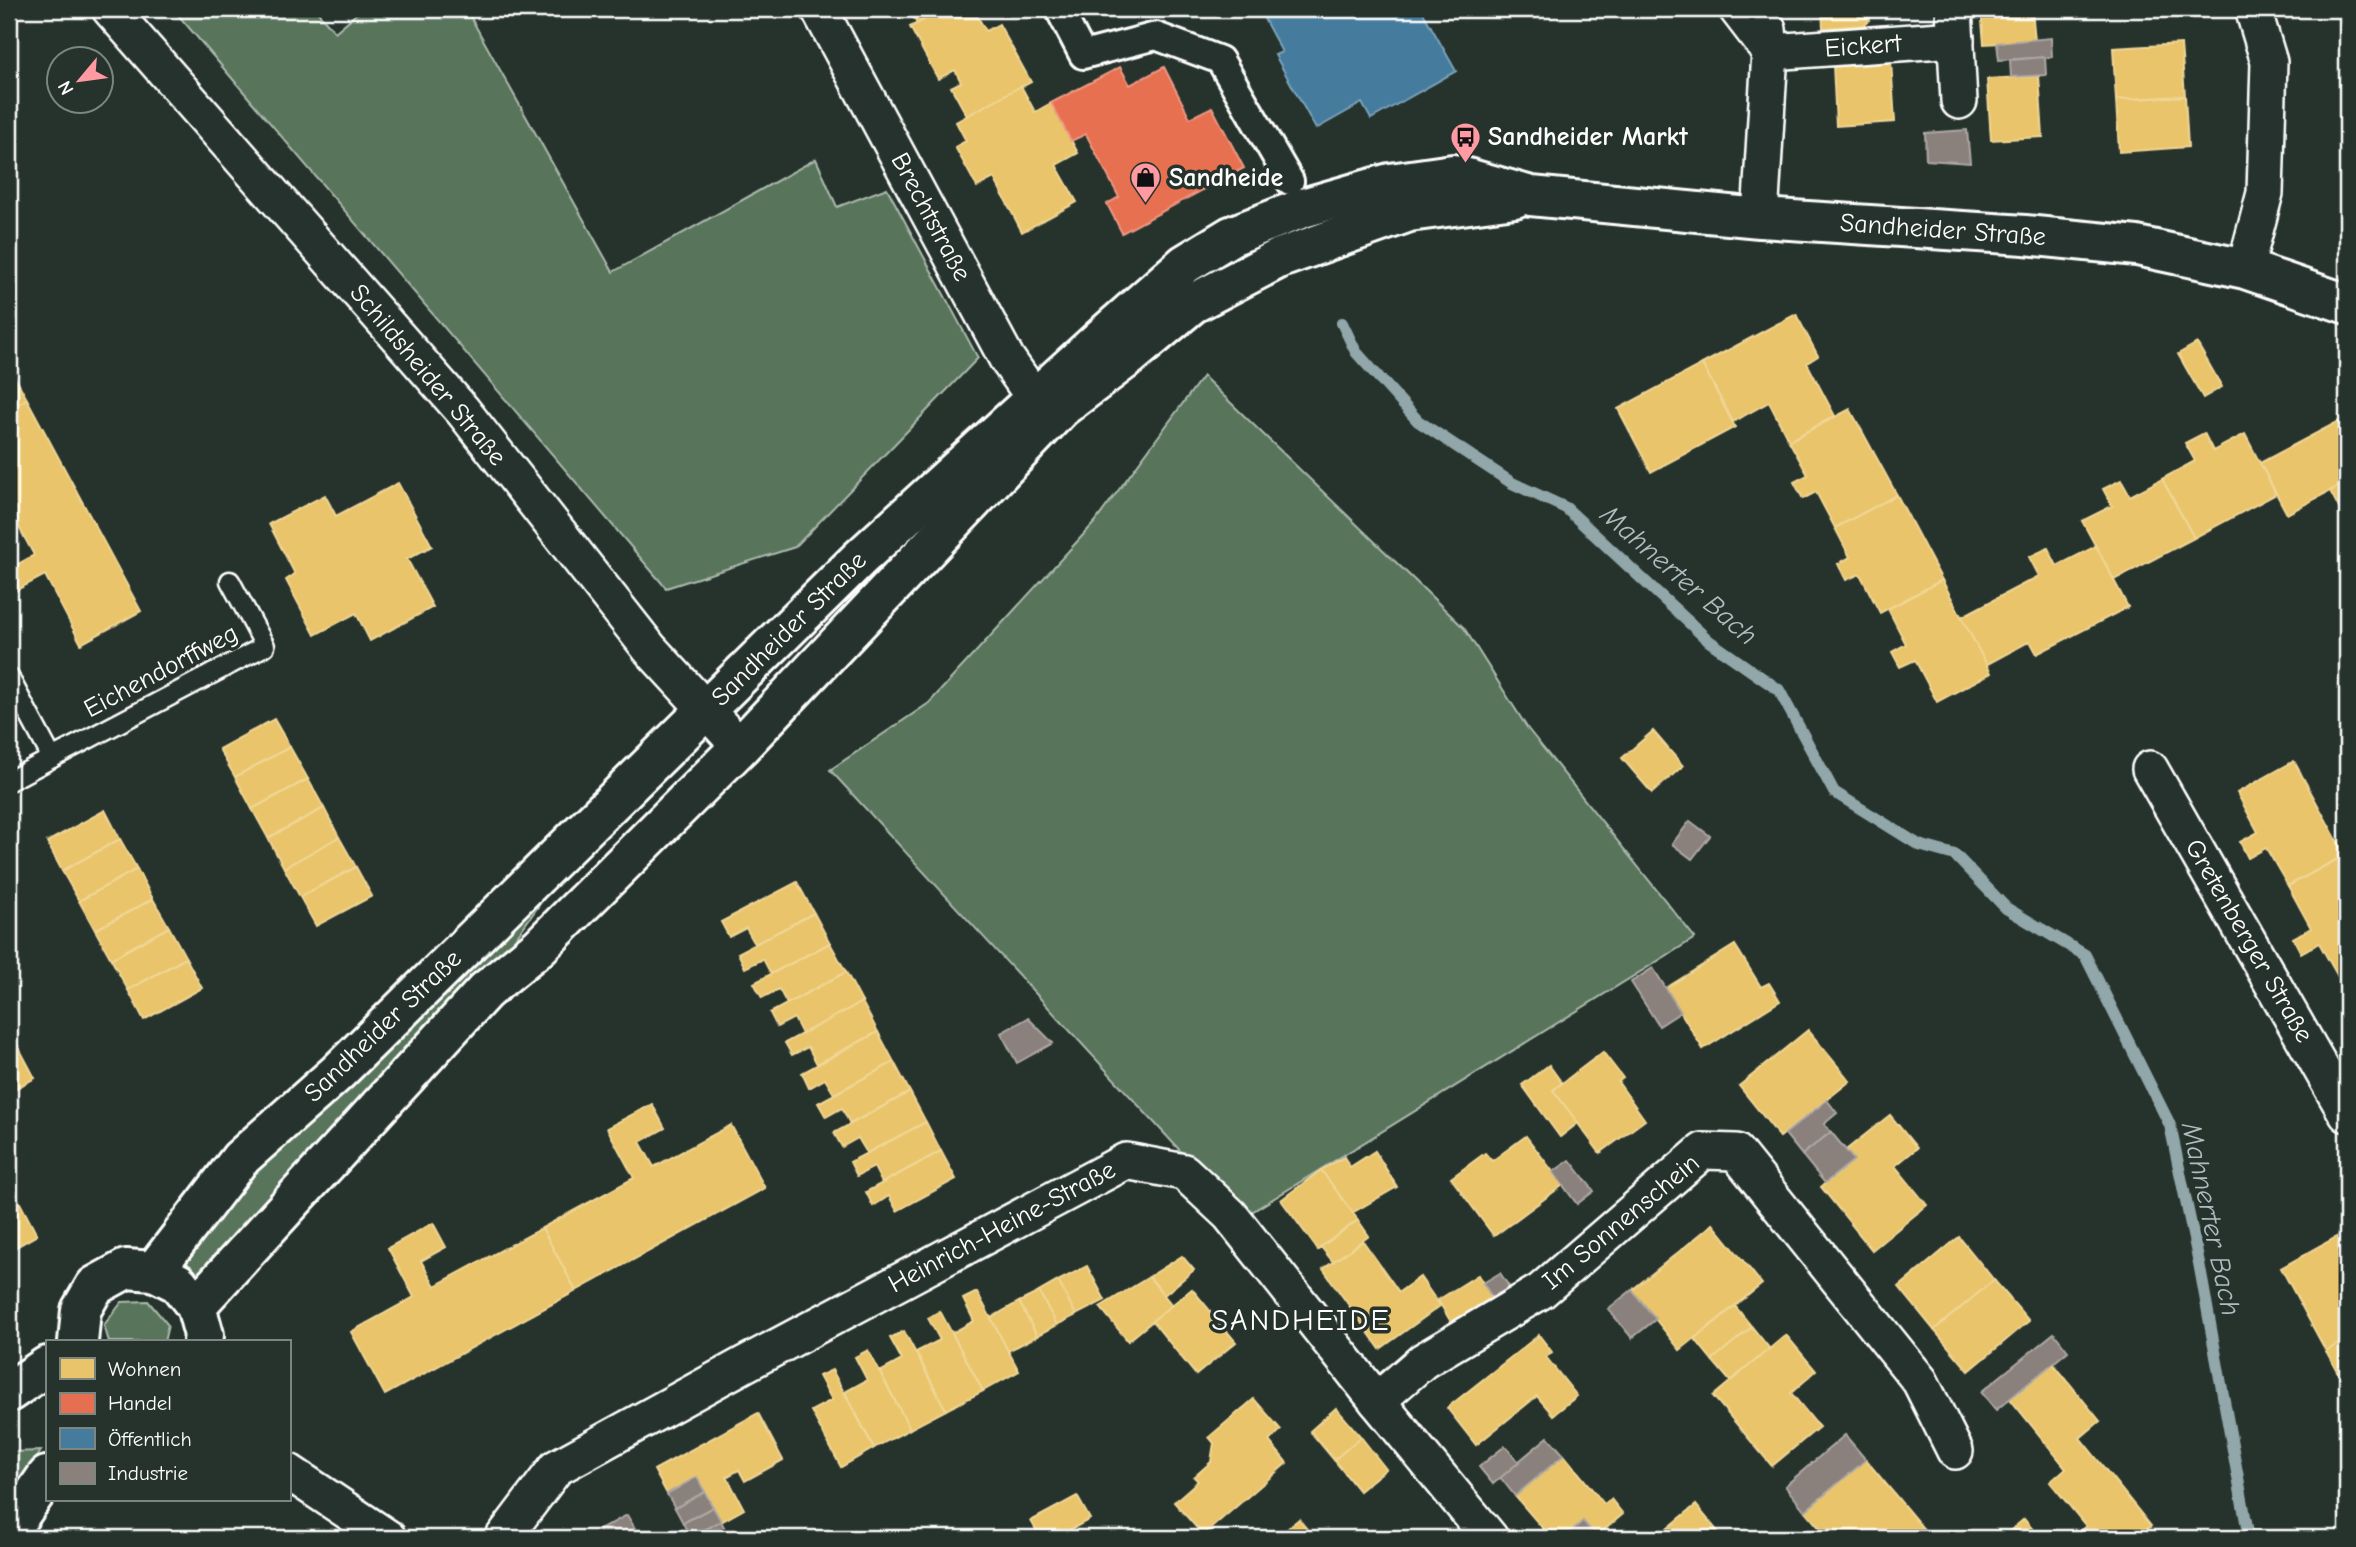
<svg xmlns="http://www.w3.org/2000/svg" width="2356" height="1547" viewBox="0 0 2356 1547" font-family="'Comic Neue',sans-serif">
  <style>
    .green { fill: #59755b; stroke: #acbaad; stroke-width: 2 }
    .homes { fill: #e9c46a; stroke: #f0d697; stroke-width: 2 }
    .shops { fill: #e76f51; stroke: #ee9a85; stroke-width: 2 }
    .public { fill: #457b9d; stroke: #7da3ba; stroke-width: 2 }
    .industry { fill: #8a817c; stroke: #ada7a3; stroke-width: 2 }
    .lines { fill: none; stroke-linecap: round; stroke-linejoin: round }
    .stream { stroke: #92a7aa; stroke-width: 12 }
    .service-casing { stroke: #fff; stroke-width: 23 }
    .pedestrian-casing { stroke: #fff; stroke-width: 32 }
    .minor-casing { stroke: #fff; stroke-width: 40 }
    .tertiary-casing { stroke: #fff; stroke-width: 44 }
    .service { stroke: #26332d; stroke-width: 18 }
    .pedestrian { stroke: #26332d; stroke-width: 26 }
    .minor { stroke: #26332d; stroke-width: 35 }
    .tertiary { stroke: #26332d; stroke-width: 38 }
    .labels { text-anchor: middle; dominant-baseline: central; stroke-width: 7; stroke-linejoin: round; paint-order: stroke }
    .street-label { font-size: 26px; fill: #fff; stroke: #26332d }
    .poi-label { font-size: 26px; font-weight: bold; fill: #fff; stroke: #26332d; text-anchor: start }
    .water-label { font-size: 28px; font-style: italic; fill: #aebdbf; stroke: #26332d }
    .quarter-label { font-size: 30px; letter-spacing: 2px; fill: #fff; stroke: #26332d }
  </style>
  <rect width="100%" height="100%" fill="#26332d"/>
  <filter id="ink" filterUnits="userSpaceOnUse"><feTurbulence type="fractalNoise" baseFrequency=".0143" numOctaves="2"/><feDisplacementMap in="SourceGraphic" scale="14" xChannelSelector="R" yChannelSelector="G"/><feConvolveMatrix kernelMatrix="1 2 1 2 8 2 1 2 1" color-interpolation-filters="sRGB"/></filter>
  <g filter="url(#ink)">
    <g class="green">
      <polygon points="173,9 315,9 335,32 362,9 466,9 613,272 816,159 837,207 887,188 978,358 795,547 666,588"/>
      <polygon points="1203,376 1464,628 1528,729 1695,938 1242,1218 830,770 929,703 1095,522"/>
      <polygon points="565,869 509,947 198,1282 178,1265 249,1167"/>
      <polygon points="148,1301 168,1325 164,1342 109,1342 104,1325 122,1302"/>
      <polygon points="41,1451 9,1496 9,1452"/>
    </g>
    <g class="homes">
      <polygon points="909,9 945,9 917,24"/>
      <polygon points="945,9 973,9 986,31 999,24 1031,82 967,116 951,87 961,82 955,70 938,79 910,27"/>
      <polygon points="1822,9 1869,9 1870,19 1865,25 1823,28"/>
      <polygon points="1981,9 2032,9 2035,41 1984,44"/>
      <polygon points="2181,44 2185,96 2116,100 2113,48"/>
      <polygon points="1891,61 1895,122 1836,126 1833,64"/>
      <polygon points="2039,76 2043,137 1991,140 1987,79"/>
      <polygon points="1021,86 1035,112 1051,103 1078,153 1056,165 1077,202 1022,232 994,178 977,187 955,147 966,141 956,122"/>
      <polygon points="2185,96 2188,147 2119,152 2116,100"/>
      <polygon points="1796,314 1818,356 1807,363 1835,416 1789,441 1769,402 1733,422 1702,364"/>
      <polygon points="2197,343 2222,387 2203,398 2178,354"/>
      <polygon points="1702,364 1735,427 1651,472 1618,409"/>
      <polygon points="9,366 27,399 9,409"/>
      <polygon points="27,399 141,611 81,644 45,575 9,594 9,569 34,555 9,509 9,409"/>
      <polygon points="1850,409 1897,495 1835,528 1816,492 1803,499 1794,482 1808,475 1789,441"/>
      <polygon points="2347,417 2347,482 2287,514 2260,463"/>
      <polygon points="2204,433 2213,451 2245,434 2276,494 2194,538 2162,479 2195,461 2185,443"/>
      <polygon points="2162,479 2194,538 2114,580 2082,521 2112,506 2103,489 2121,480 2130,496"/>
      <polygon points="2347,482 2347,523 2330,491"/>
      <polygon points="398,483 432,546 407,559 433,607 370,641 356,613 315,635 286,580 295,574 269,524 325,495 336,516"/>
      <polygon points="1897,495 1942,580 1880,613 1860,574 1846,580 1838,564 1850,557 1835,528"/>
      <polygon points="2096,546 2128,607 2037,654 2030,641 1986,665 1961,617 2039,576 2029,557 2048,548 2057,566"/>
      <polygon points="1942,580 1991,673 1937,702 1915,660 1900,667 1892,652 1906,644 1888,609"/>
      <polygon points="274,719 290,747 235,777 219,749"/>
      <polygon points="1653,731 1683,766 1652,793 1622,758"/>
      <polygon points="290,747 308,779 252,809 235,777"/>
      <polygon points="2294,761 2345,855 2288,886 2266,848 2248,858 2240,842 2258,832 2237,793"/>
      <polygon points="308,779 324,808 268,838 252,809"/>
      <polygon points="324,808 339,837 284,868 268,838"/>
      <polygon points="105,810 120,839 62,871 47,842"/>
      <polygon points="339,837 356,867 300,897 284,868"/>
      <polygon points="120,839 137,869 79,901 62,871"/>
      <polygon points="2345,855 2347,858 2347,979 2341,982 2319,943 2301,953 2293,938 2311,928 2288,886"/>
      <polygon points="356,867 372,896 316,926 300,897"/>
      <polygon points="137,869 153,899 95,930 79,901"/>
      <polygon points="797,882 814,913 755,944 746,928 729,937 721,922"/>
      <polygon points="153,899 169,927 111,959 95,930"/>
      <polygon points="814,913 830,943 771,974 763,959 745,968 738,953"/>
      <polygon points="169,927 186,958 128,990 111,959"/>
      <polygon points="830,943 846,972 787,1004 779,989 762,998 754,983"/>
      <polygon points="1735,945 1761,987 1769,983 1780,1001 1703,1049 1666,988"/>
      <polygon points="186,958 202,988 144,1020 128,990"/>
      <polygon points="846,972 862,1002 802,1034 794,1018 777,1027 770,1013"/>
      <polygon points="862,1002 878,1032 817,1064 808,1047 792,1055 785,1043"/>
      <polygon points="9,1030 19,1048 9,1054"/>
      <polygon points="1808,1030 1850,1081 1780,1137 1739,1086"/>
      <polygon points="878,1032 894,1062 834,1094 825,1079 809,1088 802,1073"/>
      <polygon points="19,1048 35,1078 9,1092 9,1054"/>
      <polygon points="1603,1052 1623,1078 1618,1082 1645,1120 1600,1153 1553,1090"/>
      <polygon points="894,1062 910,1092 850,1124 842,1108 826,1117 818,1103"/>
      <polygon points="1549,1065 1562,1083 1553,1090 1578,1123 1560,1137 1522,1085"/>
      <polygon points="910,1092 926,1122 867,1153 858,1138 842,1147 834,1133"/>
      <polygon points="652,1104 665,1128 640,1142 654,1167 731,1125 765,1188 576,1291 542,1228 634,1178 607,1128"/>
      <polygon points="1890,1115 1917,1148 1895,1166 1927,1205 1872,1250 1821,1187 1854,1160 1846,1150"/>
      <polygon points="926,1122 941,1151 882,1183 874,1167 857,1176 850,1162"/>
      <polygon points="1526,1136 1563,1185 1494,1236 1451,1178 1485,1153 1492,1161"/>
      <polygon points="941,1151 956,1179 897,1211 889,1196 873,1206 866,1192"/>
      <polygon points="1375,1151 1397,1187 1352,1213 1321,1170 1344,1157 1350,1167"/>
      <polygon points="1321,1170 1358,1220 1318,1250 1281,1200"/>
      <polygon points="9,1182 37,1235 9,1251"/>
      <polygon points="1358,1220 1369,1236 1333,1262 1321,1247"/>
      <polygon points="433,1223 446,1247 421,1261 435,1286 542,1228 576,1291 385,1395 351,1332 414,1297 388,1248"/>
      <polygon points="1713,1224 1762,1284 1680,1350 1632,1290"/>
      <polygon points="2342,1234 2347,1244 2347,1339 2326,1351 2281,1268"/>
      <polygon points="1959,1237 1994,1280 1934,1330 1899,1287"/>
      <polygon points="1363,1241 1399,1292 1420,1277 1440,1306 1380,1349 1323,1269"/>
      <polygon points="1182,1256 1194,1270 1164,1295 1149,1277"/>
      <polygon points="1087,1266 1105,1300 1076,1315 1058,1281"/>
      <polygon points="1478,1275 1495,1302 1454,1327 1438,1300"/>
      <polygon points="1149,1277 1172,1305 1128,1341 1100,1307"/>
      <polygon points="1994,1280 2029,1321 1969,1371 1934,1330"/>
      <polygon points="1058,1281 1076,1315 1057,1325 1039,1292"/>
      <polygon points="1192,1289 1236,1342 1196,1375 1152,1321"/>
      <polygon points="977,1292 1019,1371 983,1391 952,1333 974,1321 963,1299"/>
      <polygon points="1039,1292 1057,1325 1037,1336 1019,1302"/>
      <polygon points="1019,1302 1037,1336 1008,1351 991,1318"/>
      <polygon points="1735,1306 1752,1327 1712,1360 1695,1339"/>
      <polygon points="940,1311 983,1391 946,1410 916,1352 940,1340 928,1318"/>
      <polygon points="1752,1327 1770,1349 1730,1381 1712,1360"/>
      <polygon points="904,1331 946,1410 910,1429 880,1372 902,1360 890,1338"/>
      <polygon points="1539,1335 1552,1352 1546,1357 1577,1396 1553,1415 1537,1396 1476,1445 1447,1408"/>
      <polygon points="1786,1335 1816,1371 1791,1393 1819,1427 1772,1466 1713,1396"/>
      <polygon points="2347,1339 2347,1389 2326,1351"/>
      <polygon points="868,1350 910,1429 874,1448 845,1392 867,1380 855,1357"/>
      <polygon points="2053,1363 2100,1421 2080,1438 2151,1526 2136,1538 2071,1538 2086,1526 2050,1482 2066,1468 2010,1399"/>
      <polygon points="832,1370 874,1448 841,1467 811,1411 832,1400 819,1376"/>
      <polygon points="1254,1399 1281,1430 1269,1441 1287,1463 1203,1535 1174,1502 1198,1481 1194,1477 1211,1462 1214,1443 1209,1437"/>
      <polygon points="1336,1408 1361,1437 1334,1460 1310,1431"/>
      <polygon points="758,1413 783,1460 745,1481 739,1470 727,1477 744,1509 721,1522 697,1477 667,1494 654,1470"/>
      <polygon points="1361,1437 1386,1469 1359,1491 1334,1460"/>
      <polygon points="1564,1455 1604,1504 1611,1499 1623,1514 1596,1537 1583,1521 1563,1538 1551,1538 1515,1496"/>
      <polygon points="1866,1460 1926,1532 1919,1538 1828,1538 1805,1511"/>
      <polygon points="1077,1496 1090,1519 1059,1536 1060,1538 1033,1538 1039,1535 1031,1521"/>
      <polygon points="1696,1505 1723,1538 1656,1538"/>
      <polygon points="1299,1519 1314,1538 1266,1538 1277,1530 1280,1535"/>
      <polygon points="2024,1519 2040,1538 2002,1538"/>
    </g>
    <polygon class="shops" points="1120,67 1130,85 1164,67 1190,118 1212,107 1244,168 1122,233 1107,204 1119,197 1086,134 1071,141 1051,103"/>
    <polygon class="public" points="1278,9 1421,9 1456,71 1371,119 1362,103 1316,129 1275,55 1282,52 1263,17"/>
    <g class="industry">
      <polygon points="2051,38 2052,57 1999,60 1997,43"/>
      <polygon points="2045,57 2046,75 2011,77 2010,60"/>
      <polygon points="1967,130 1970,163 1926,160 1925,133"/>
      <polygon points="1690,821 1710,836 1692,859 1672,844"/>
      <polygon points="1653,968 1681,1012 1659,1026 1631,982"/>
      <polygon points="1028,1018 1053,1043 1017,1063 1001,1033"/>
      <polygon points="1827,1100 1837,1113 1824,1124 1831,1132 1802,1155 1785,1134"/>
      <polygon points="1831,1132 1854,1160 1825,1183 1802,1155"/>
      <polygon points="1570,1160 1594,1191 1577,1204 1553,1172"/>
      <polygon points="1500,1273 1512,1291 1495,1302 1483,1283"/>
      <polygon points="1632,1290 1656,1319 1632,1338 1608,1309"/>
      <polygon points="2054,1333 2068,1351 1996,1410 1981,1392"/>
      <polygon points="1845,1435 1866,1460 1805,1511 1785,1486"/>
      <polygon points="1548,1437 1564,1455 1515,1496 1500,1477"/>
      <polygon points="1505,1446 1519,1462 1493,1484 1479,1467"/>
      <polygon points="697,1477 705,1492 675,1508 667,1494"/>
      <polygon points="705,1492 713,1507 683,1523 675,1508"/>
      <polygon points="713,1507 721,1521 690,1537 683,1523"/>
      <polygon points="627,1515 636,1530 620,1538 602,1538 598,1531"/>
      <polygon points="721,1521 728,1535 722,1538 691,1538"/>
      <polygon points="1583,1521 1597,1538 1563,1538"/>
      <polygon points="636,1530 640,1538 620,1538"/>
    </g>
    <g class="lines">
      <polyline class="stream" points="1342,323 1356,352 1418,421 1512,483 1566,508 1709,641 1779,690 1834,792 1919,845 1955,855 2006,908 2085,955 2170,1125 2199,1263 2249,1538"/>
      <defs>
        <g id="service">
          <polyline points="9,677 52,758 265,646 230,581"/>
          <polyline points="9,781 52,758"/>
        </g>
        <polyline id="pedestrian" points="1059,9 1083,55 1156,36 1220,60 1290,181"/>
        <g id="minor">
          <polyline points="110,9 463,411 650,649 740,747"/>
          <polyline points="819,9 1007,359 1035,399 1061,408"/>
          <polyline points="1737,9 1770,52 1956,39"/>
          <polyline points="1954,9 1959,101"/>
          <polyline points="1760,218 1770,52 1768,29"/>
          <polyline points="2245,269 2265,193 2269,62 2253,9"/>
          <polyline points="2150,769 2347,1114"/>
          <polyline points="1377,1401 1423,1361 1541,1291 1703,1151 1736,1152 1920,1381 1955,1451"/>
          <polyline points="289,1472 388,1538"/>
          <polyline points="503,1538 556,1468 745,1364 1126,1161 1184,1172 1230,1215 1377,1401 1490,1538"/>
        </g>
        <g id="tertiary">
          <polyline points="154,1271 240,1159 337,1073 860,558 1110,330 1185,264 1231,236 1303,208 1390,183 1453,174 1531,196 1760,218 2025,235 2137,246 2245,269 2347,304"/>
          <polyline points="196,1306 485,991 539,947 740,747 1061,408 1131,355 1192,304 1280,258 1409,212 1515,198"/>
          <polyline points="78,1342 81,1310 95,1286 126,1269 154,1271 178,1283 196,1306 204,1335 203,1342"/>
          <polyline points="9,1392 47,1366"/>
          <polyline points="9,1531 47,1476"/>
        </g>
      </defs>
      <use href="#service" class="service-casing"/>
      <use href="#pedestrian" class="pedestrian-casing"/>
      <use href="#minor" class="minor-casing"/>
      <use href="#tertiary" class="tertiary-casing"/>
      <use href="#service" class="service"/>
      <use href="#pedestrian" class="pedestrian"/>
      <use href="#minor" class="minor"/>
      <use href="#tertiary" class="tertiary"/>
    </g>
  </g>
  <defs>
    <symbol id="bus-pin" viewBox="-11 -11 22 30"><path d="M0 17L-7.5 6A9.5 9.5 0 1 1 7.5 6Z" fill="#ff9aa2" stroke="#26332d"/><path d="M-5-6H5V4H4V6H2V4H-2V6H-4V4H-5ZM-3.5-4V0h7V-4ZM-3.5 1.2v1.5H-2V1.2ZM2 1.2v1.5H3.5V1.2Z" fill="#111"/></symbol>
    <symbol id="shop-pin" viewBox="-11 -11 22 30"><path d="M0 17L-7.5 6A9.5 9.5 0 1 1 7.5 6Z" fill="#ff9aa2" stroke="#26332d"/><path d="M-5-2.5h2.3a2.7 3.5 0 0 1 5.4 0H5L5.5 6h-11ZM-1.5-2.5h3a1.5 2.3 0 0 0-3 0Z" fill="#111"/></symbol>
  </defs>
  <g fill-rule="evenodd">
    <use href="#bus-pin" x="1448" y="120" width="35" height="47"/>
    <use href="#shop-pin" x="1128" y="160" width="35" height="47"/>
  </g>
  <g class="labels">
    <g class="street-label">
      <text transform="translate(1863 46) rotate(-4)">Eickert</text>
      <text transform="translate(931 217) rotate(62)">Brechtstraße</text>
      <text transform="translate(1943 230) rotate(4)">Sandheider Straße</text>
      <text transform="translate(428 375) rotate(50)">Schildsheider Straße</text>
      <text transform="translate(789 629) rotate(-45)">Sandheider Straße</text>
      <text transform="translate(161 671) rotate(-28)">Eichendorffweg</text>
      <text transform="translate(2249 941) rotate(60)">Gretenberger Straße</text>
      <text transform="translate(383 1026) rotate(-44)">Sandheider Straße</text>
      <text transform="translate(1621 1222) rotate(-40)">Im Sonnenschein</text>
      <text transform="translate(1002 1227) rotate(-28)">Heinrich-Heine-Straße</text>
    </g>
    <g class="poi-label">
      <text x="1488" y="137">Sandheider Markt</text>
      <text x="1169" y="178">Sandheide</text>
    </g>
    <g class="water-label">
      <text transform="translate(1679 575) rotate(41)">Mahnerter Bach</text>
      <text transform="translate(2211 1219) rotate(78)">Mahnerter Bach</text>
    </g>
    <g class="quarter-label">
      <text x="1301" y="1320">SANDHEIDE</text>
    </g>
  </g>
  <rect width="2356" height="1547" fill="none" stroke="#26332d" stroke-width="35"/>
  <rect x="18" y="18" width="2321" height="1512" fill="none" stroke="#fff" stroke-width="2.5" filter="url(#ink)"/>
  <rect x="46" y="1340" width="245" height="161" fill="#26332d" stroke="#7d8581" stroke-width="2"/>
  <rect x="60" y="1358" width="35" height="21" fill="#e9c46a" stroke="#7d8581" stroke-width="2"/>
  <text x="108" y="1376" font-size="21" fill="#ffffff">Wohnen</text>
  <rect x="60" y="1393" width="35" height="21" fill="#e76f51" stroke="#7d8581" stroke-width="2"/>
  <text x="108" y="1410" font-size="21" fill="#ffffff">Handel</text>
  <rect x="60" y="1428" width="35" height="21" fill="#457b9d" stroke="#7d8581" stroke-width="2"/>
  <text x="108" y="1446" font-size="21" fill="#ffffff">Öffentlich</text>
  <rect x="60" y="1463" width="35" height="21" fill="#8a817c" stroke="#7d8581" stroke-width="2"/>
  <text x="108" y="1480" font-size="21" fill="#ffffff">Industrie</text>
  <g transform="translate(80 80) rotate(241)"><circle r="33" fill="#26332d" stroke="#7d8581" stroke-width="2"/>
  <path d="M0-5L12 26L0 18L-12 26Z" fill="#ff9aa2"/>
  <text y="-10" font-size="19" font-weight="bold" text-anchor="middle" fill="#ffffff">N</text>
  </g>
</svg>
